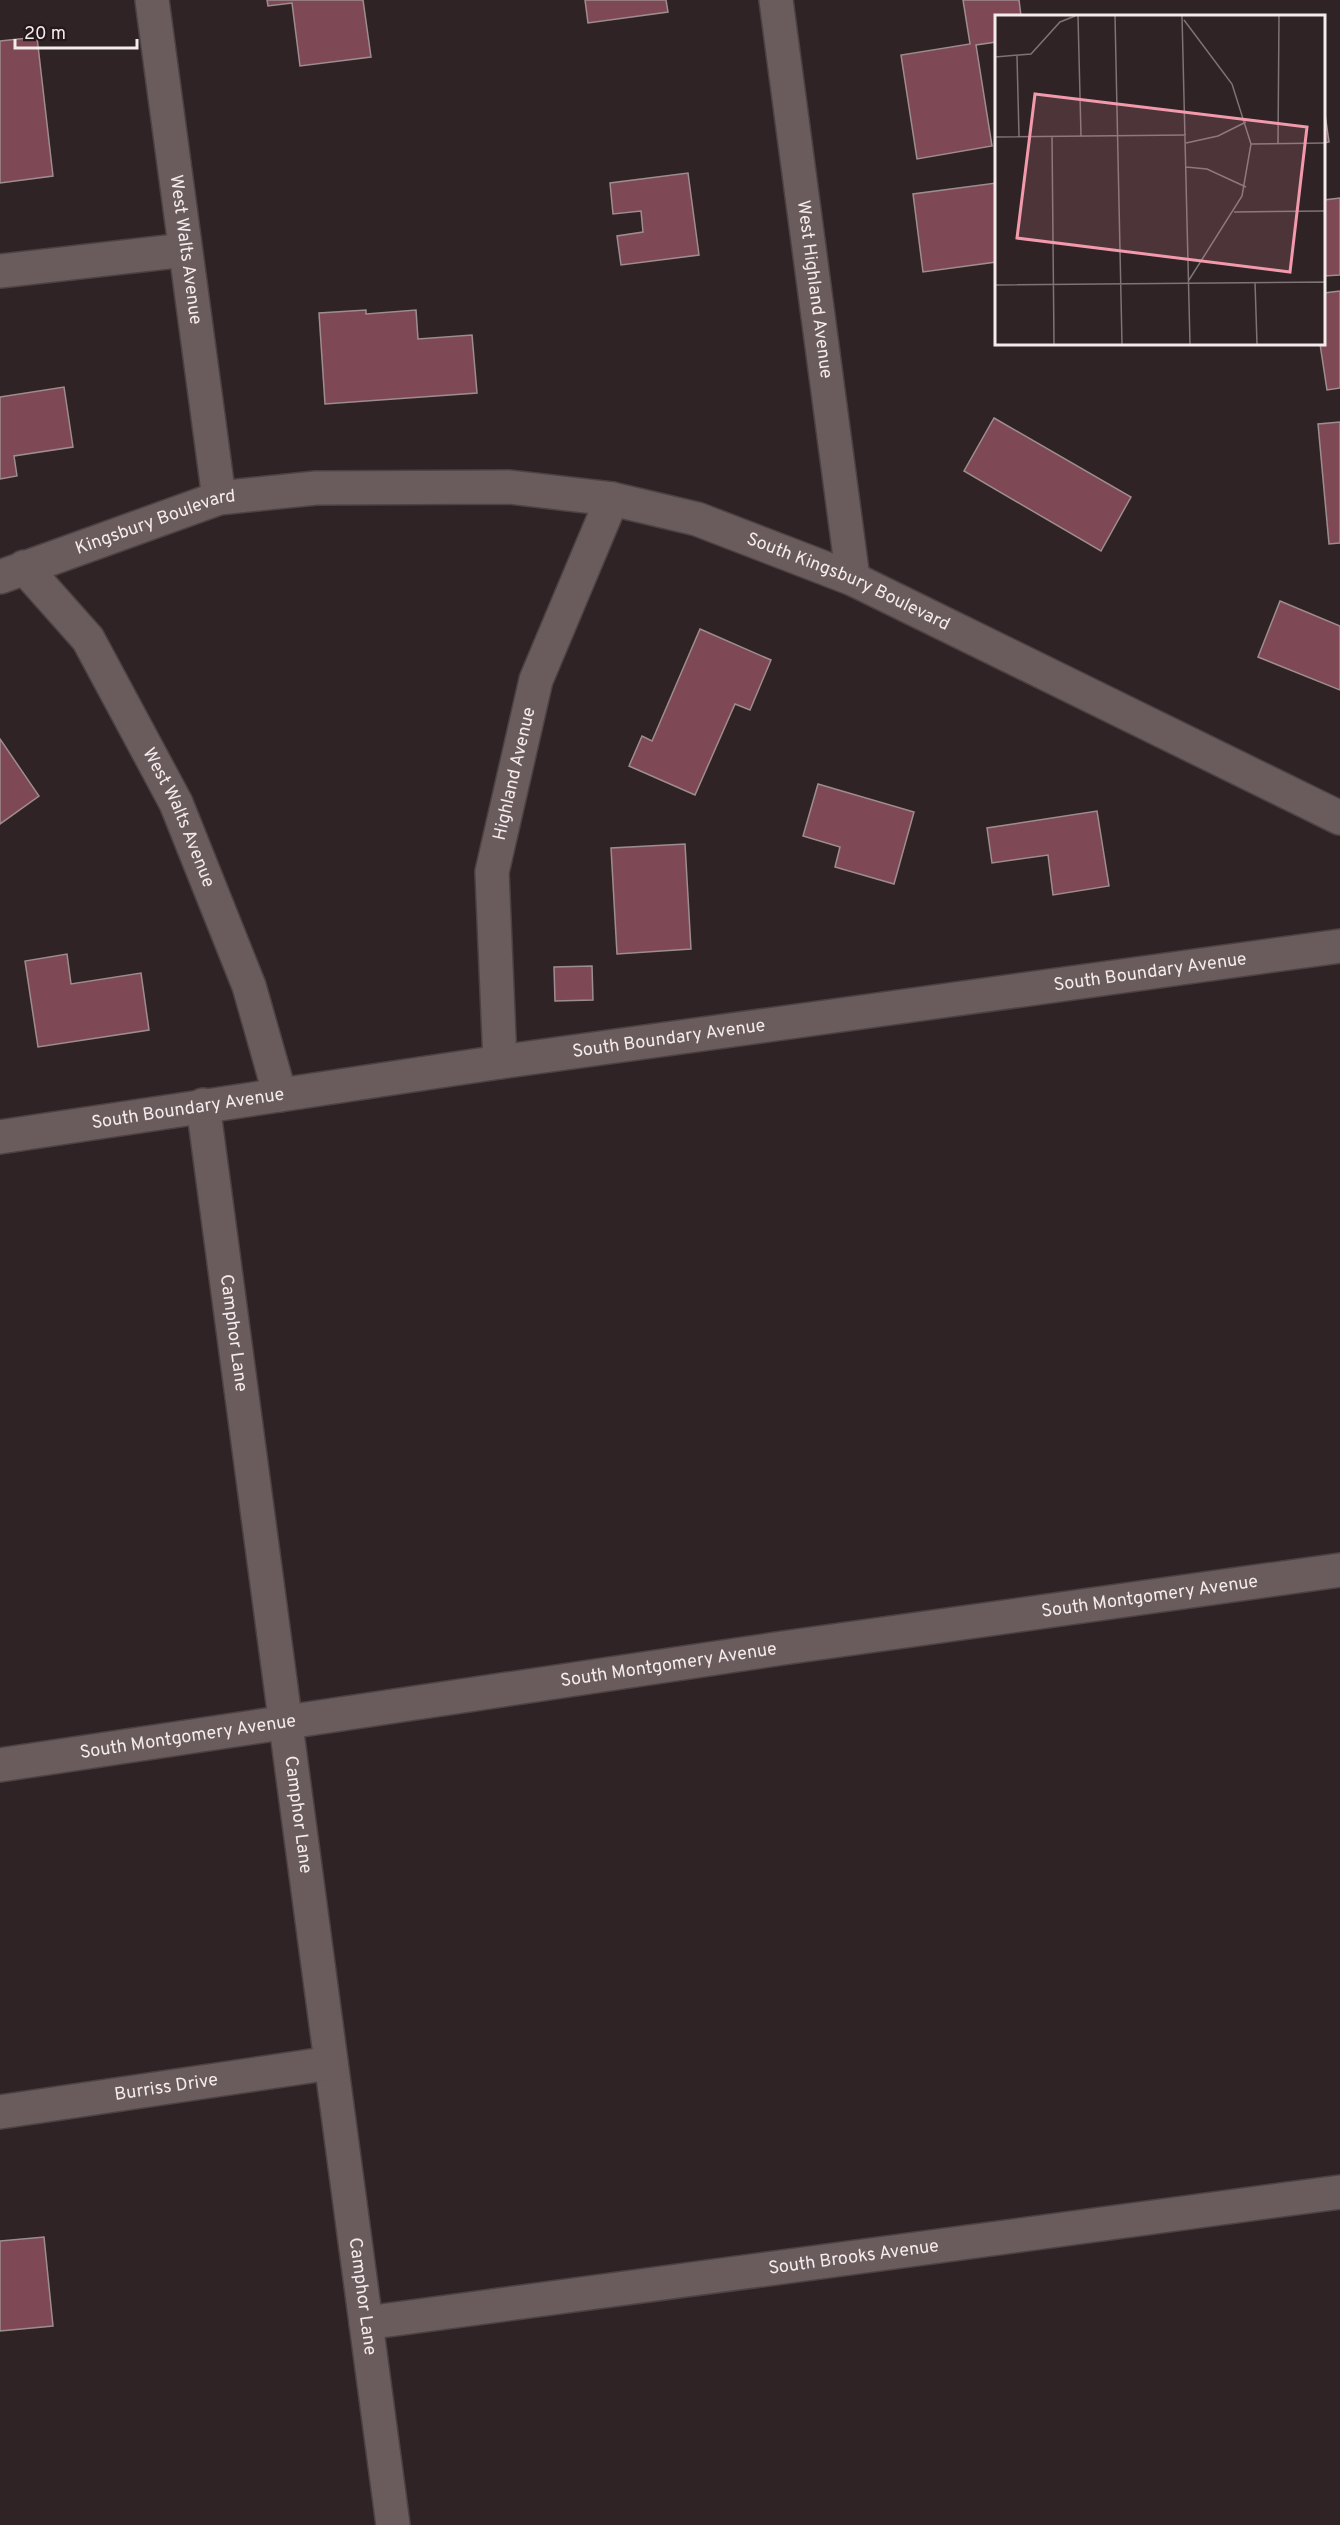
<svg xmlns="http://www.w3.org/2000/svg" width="1340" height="2525" viewBox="0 0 1340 2525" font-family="Overpass,sans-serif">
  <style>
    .building { fill: #7e4955; stroke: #9e8d90; stroke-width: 1.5 }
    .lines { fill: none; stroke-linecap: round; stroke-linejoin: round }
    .minor-casing { stroke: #4c4244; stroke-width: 36 }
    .tertiary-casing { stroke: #4c4244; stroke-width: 36 }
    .minor { stroke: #6a5b5d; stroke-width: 33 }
    .tertiary { stroke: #6a5b5d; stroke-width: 33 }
    .labels { text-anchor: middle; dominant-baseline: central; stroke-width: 4.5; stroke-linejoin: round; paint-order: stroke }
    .street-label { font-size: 18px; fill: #f4ebed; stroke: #26191c }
    .inset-road { fill: none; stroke: #7e7375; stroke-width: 1.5 }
    .view { fill: #f29aac; fill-opacity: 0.15; stroke: #f29aac; stroke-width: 3 }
    .inset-edge { fill: none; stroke: #f4ebed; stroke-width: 3 }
  </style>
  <rect width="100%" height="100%" fill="#302325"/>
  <g class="building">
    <polygon points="267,0 363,0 371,57 300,66 292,3 268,6"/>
    <polygon points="585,0 666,0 668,12 588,23"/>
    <polygon points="963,0 1019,0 1021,16 996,16 996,42 976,45 992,146 917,159 901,55 970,44"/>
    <polygon points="37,37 53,176 0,183 0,41"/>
    <polygon points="1324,107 1329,142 1324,143"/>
    <polygon points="688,173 699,255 621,265 617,236 643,232 641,211 613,214 610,183"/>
    <polygon points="996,183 996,262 923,272 913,194"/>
    <polygon points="1340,198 1340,275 1324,276 1324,200"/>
    <polygon points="1340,291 1340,388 1327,390 1320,344 1324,344 1324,293"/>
    <polygon points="366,310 366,314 416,310 418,339 472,335 477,393 325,404 319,313"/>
    <polygon points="64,387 73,447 14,456 17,476 0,479 0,397"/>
    <polygon points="994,418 1131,497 1101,551 964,471"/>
    <polygon points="1340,422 1340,543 1329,544 1318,424"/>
    <polygon points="1280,601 1340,626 1340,690 1258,657"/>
    <polygon points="700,629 771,660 750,710 735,704 695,795 629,766 642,736 652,741"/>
    <polygon points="0,739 39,796 0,824"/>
    <polygon points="818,784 914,812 894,884 835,867 840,847 803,836"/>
    <polygon points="1097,811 1109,886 1053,895 1048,855 992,863 987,828"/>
    <polygon points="685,844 691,949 617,954 611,848"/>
    <polygon points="67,954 71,984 141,973 149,1030 38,1047 25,961"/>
    <polygon points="592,966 593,1000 555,1001 554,967"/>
    <polygon points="44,2237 53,2326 0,2331 0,2241"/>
  </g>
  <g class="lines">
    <defs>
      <g id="minor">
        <path id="s1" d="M152 0 219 498"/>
        <path id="s2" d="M776 0 853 579"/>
        <polyline points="0,271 185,250"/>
        <path id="s3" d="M24 567 88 639 176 803 249 986 280 1095"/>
        <path id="s4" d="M0 577 219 498 316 488 508 487 612 499 697 519 853 579 1340 818"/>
        <path id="s5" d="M500 1062 492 872 536 680 612 499"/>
        <path id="s6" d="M203 1105 393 2525"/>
        <path id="s7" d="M0 1765 783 1648 1340 1570"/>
        <path id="s8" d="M0 2112 331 2063"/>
        <path id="s9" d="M366 2323 1340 2192"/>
      </g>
      <g id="tertiary">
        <path id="s10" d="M0 1137 500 1062 1340 946"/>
      </g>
    </defs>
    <use href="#minor" class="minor-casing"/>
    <use href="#tertiary" class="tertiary-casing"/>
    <use href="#minor" class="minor"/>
    <use href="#tertiary" class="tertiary"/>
  </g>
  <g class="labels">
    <g class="street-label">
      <text stroke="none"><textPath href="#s1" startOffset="252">West Walts Avenue</textPath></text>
      <text stroke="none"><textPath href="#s2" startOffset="292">West Highland Avenue</textPath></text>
      <text stroke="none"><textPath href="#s4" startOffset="165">Kingsbury Boulevard</textPath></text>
      <text stroke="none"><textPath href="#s4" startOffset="878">South Kingsbury Boulevard</textPath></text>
      <text stroke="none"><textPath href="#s5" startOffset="291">Highland Avenue</textPath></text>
      <text stroke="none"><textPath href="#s3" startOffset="297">West Walts Avenue</textPath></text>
      <text stroke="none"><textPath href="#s10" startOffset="1162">South Boundary Avenue</textPath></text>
      <text stroke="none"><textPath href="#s10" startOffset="676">South Boundary Avenue</textPath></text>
      <text stroke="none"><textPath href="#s10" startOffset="190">South Boundary Avenue</textPath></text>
      <text stroke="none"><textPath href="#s6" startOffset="230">Camphor Lane</textPath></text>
      <text stroke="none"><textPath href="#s7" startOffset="1162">South Montgomery Avenue</textPath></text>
      <text stroke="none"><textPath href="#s7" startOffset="676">South Montgomery Avenue</textPath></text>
      <text stroke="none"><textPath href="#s7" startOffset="190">South Montgomery Avenue</textPath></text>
      <text stroke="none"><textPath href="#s6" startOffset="716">Camphor Lane</textPath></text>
      <text stroke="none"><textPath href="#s8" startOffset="168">Burriss Drive</textPath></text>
      <text stroke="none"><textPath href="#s9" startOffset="492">South Brooks Avenue</textPath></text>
      <text stroke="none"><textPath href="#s6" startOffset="1202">Camphor Lane</textPath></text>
    </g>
  </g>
  <g transform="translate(995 15)">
    <rect width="330" height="330" fill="#302325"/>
    <path class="inset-road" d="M83 1 86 121M120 1 127 329M187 1 195 329M189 5 237 69 256 129 247 181 194 265M22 41 24 121M0 42 36 39 65 7 80 1M57 121 59 329M0 122 191 120M191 128 223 121 251 107M256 129 330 128M283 129 284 1M191 152 212 154 251 172M239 197 330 196M260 267 262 329M330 267V317M0 270 330 267"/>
    <path class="view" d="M40 79 312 112 295 257 22 223Z"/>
    <rect width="330" height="330" class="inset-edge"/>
  </g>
  <path d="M15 39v9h122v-9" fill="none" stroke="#f4ebed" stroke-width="3"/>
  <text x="24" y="39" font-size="18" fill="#f4ebed" stroke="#26191c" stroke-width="4.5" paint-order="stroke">20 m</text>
</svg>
